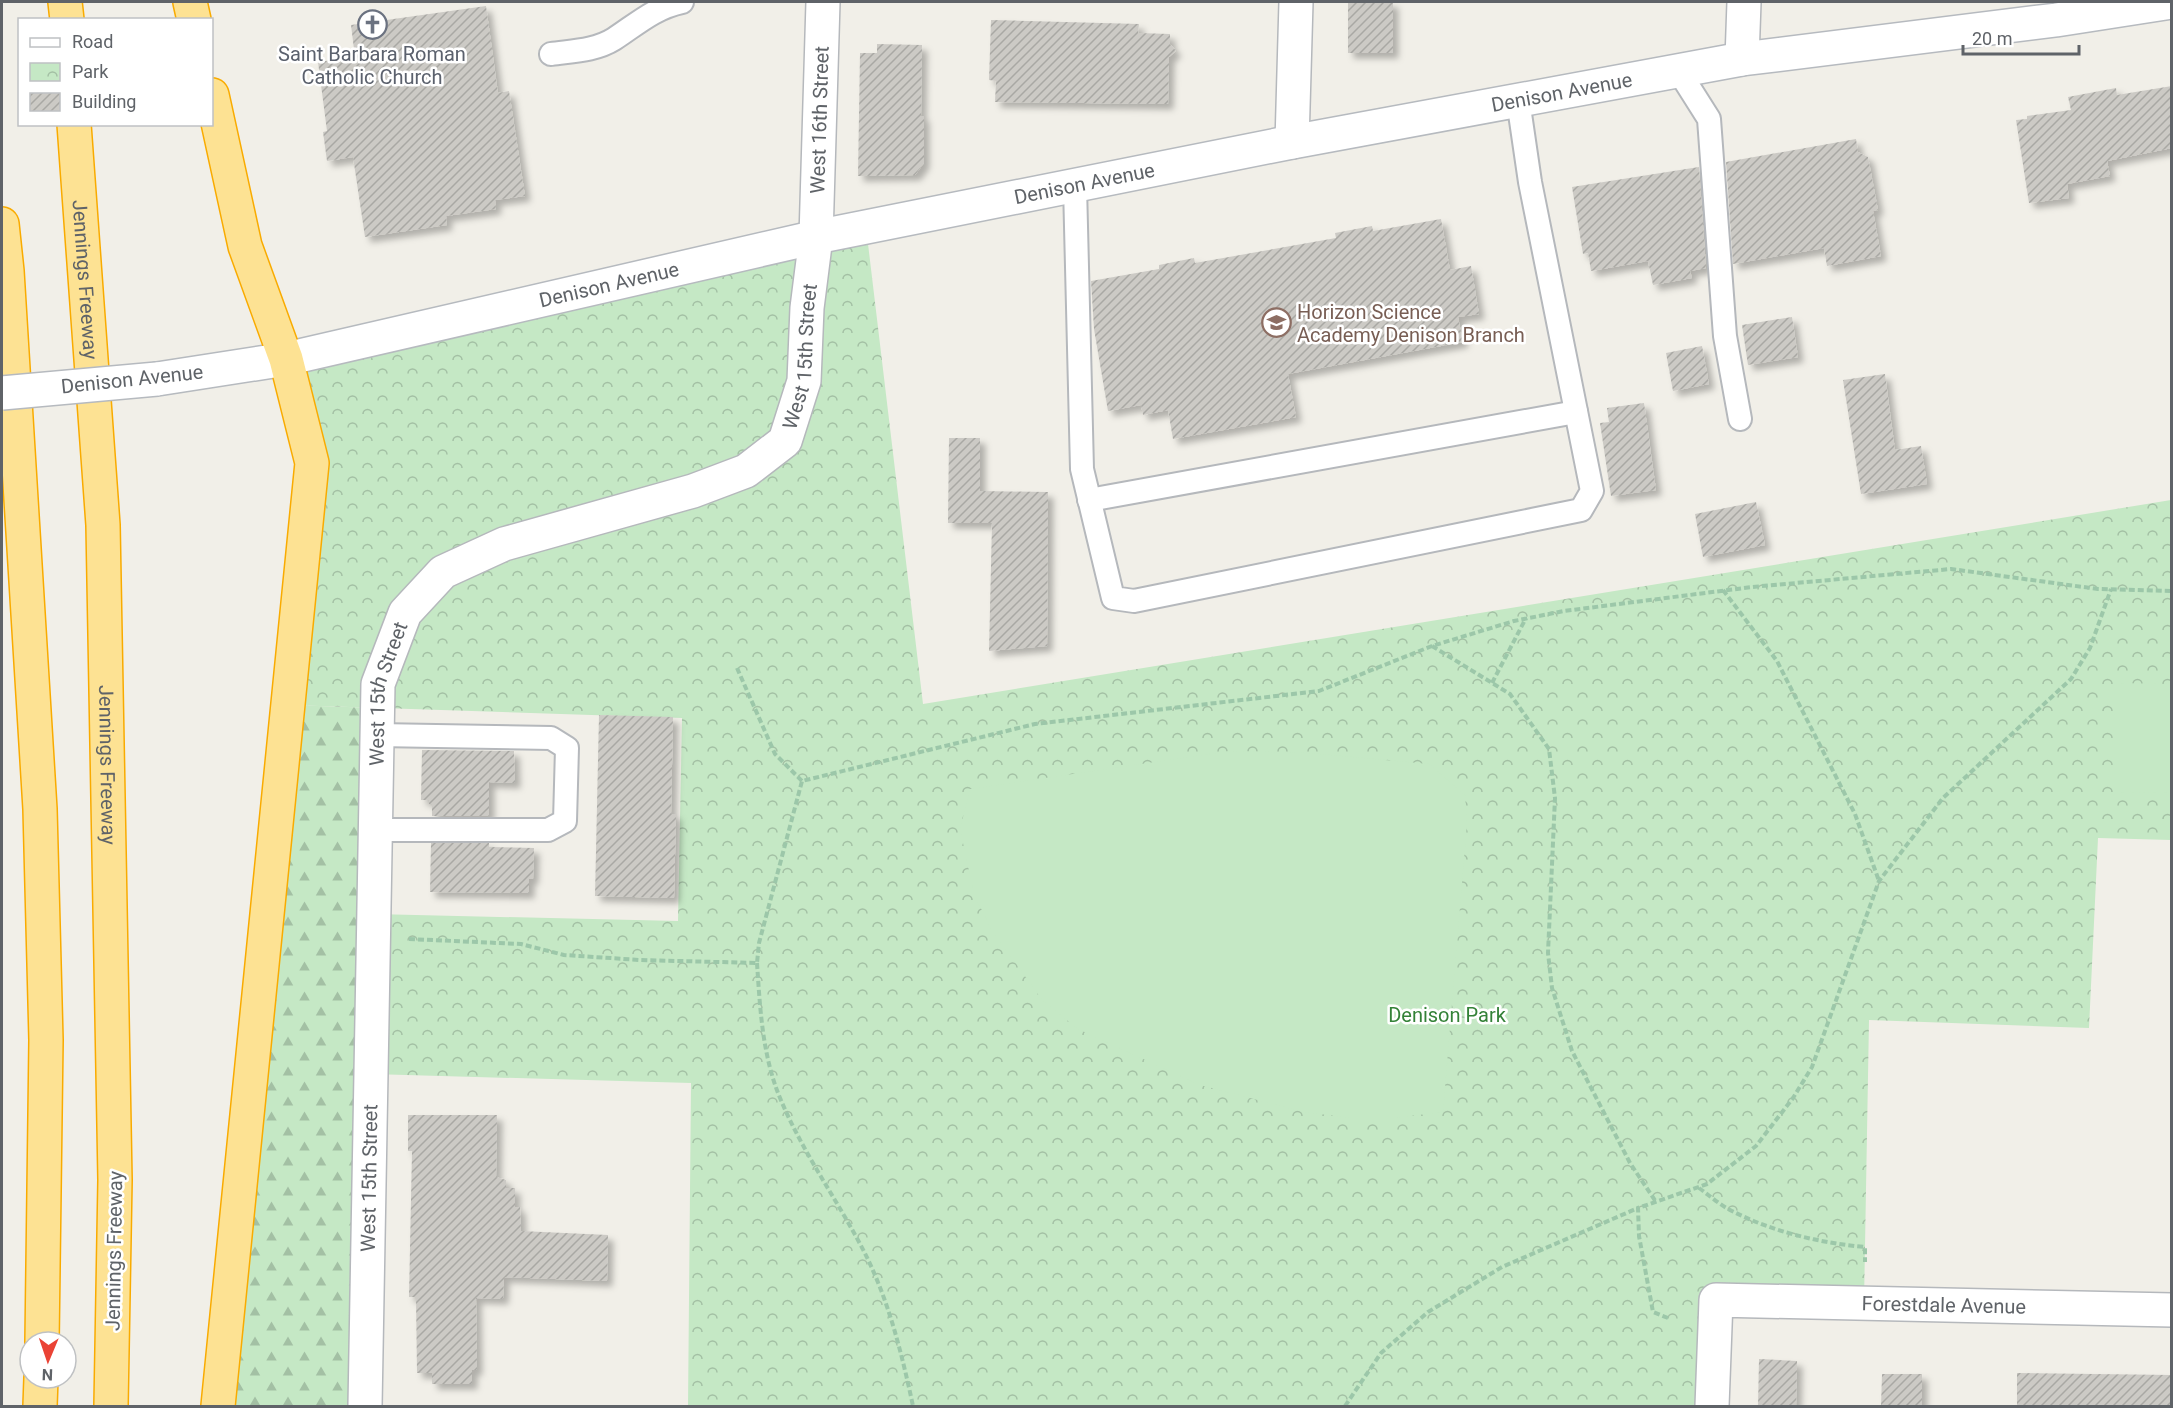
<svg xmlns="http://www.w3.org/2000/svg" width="2173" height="1408" viewBox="0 0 2173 1408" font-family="Roboto,sans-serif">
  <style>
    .forest { fill: url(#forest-firs) }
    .park { fill: url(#park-crowns) }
    .pitch { fill: #c5e8c5 }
    .building { fill: url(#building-hatch); filter: url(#shadow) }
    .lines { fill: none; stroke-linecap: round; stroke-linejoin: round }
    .lane-casing { stroke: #b5b8bc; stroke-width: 26 }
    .street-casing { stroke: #b5b8bc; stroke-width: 36 }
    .secondary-casing { stroke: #b6babf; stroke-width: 36 }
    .highway-casing { stroke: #f9ab00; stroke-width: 36 }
    .path { stroke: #9cc7a9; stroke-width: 4; stroke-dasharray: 6 3; stroke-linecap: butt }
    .lane { stroke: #fff; stroke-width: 22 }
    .street { stroke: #fff; stroke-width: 33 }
    .secondary { stroke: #fff; stroke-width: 33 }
    .highway { stroke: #fde293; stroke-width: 33 }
    .secondary-bridge-casing { stroke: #b6babf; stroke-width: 36; stroke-linecap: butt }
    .secondary-bridge { stroke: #fff; stroke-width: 33 }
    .labels { text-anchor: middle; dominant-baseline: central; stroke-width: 5; stroke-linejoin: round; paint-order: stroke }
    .worship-label { font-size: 20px; fill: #5b616d; stroke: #fff }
    .street-label { font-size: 20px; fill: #5f6368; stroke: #fff }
    .education-label { font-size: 20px; fill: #785e54; stroke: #fff; text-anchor: start }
    .park-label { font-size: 20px; fill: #348238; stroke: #fff }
  </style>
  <defs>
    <pattern id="forest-firs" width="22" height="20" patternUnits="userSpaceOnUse" patternTransform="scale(1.5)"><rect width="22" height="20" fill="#c5e8c5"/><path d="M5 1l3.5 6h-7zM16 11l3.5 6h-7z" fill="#a3c0a4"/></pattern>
    <pattern id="park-crowns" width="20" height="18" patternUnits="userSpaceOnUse" patternTransform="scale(1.5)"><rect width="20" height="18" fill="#c5e8c5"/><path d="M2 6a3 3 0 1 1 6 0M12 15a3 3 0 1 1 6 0" fill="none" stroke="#a3c0a4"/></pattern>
    <pattern id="building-hatch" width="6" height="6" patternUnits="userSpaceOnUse" patternTransform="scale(1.5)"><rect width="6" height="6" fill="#cccac5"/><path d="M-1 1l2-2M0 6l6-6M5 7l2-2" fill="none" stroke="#a9a8a4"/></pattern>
    <filter id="shadow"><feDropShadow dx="5.5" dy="5.5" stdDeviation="3" flood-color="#0004"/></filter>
  </defs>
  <rect width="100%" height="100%" fill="#f1efe8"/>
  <polygon class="forest" points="288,705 378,708 365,1406 218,1406"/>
  <polygon class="park" points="866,227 923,704 2171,500 2171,840 2098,838 2089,1028 1869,1020 1864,1303 1716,1300 1712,1406 688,1406 691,1083 371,1074 374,914 678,921 682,718 288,705 312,463 286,359"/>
  <g class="pitch">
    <polygon points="2117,683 2171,684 2171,793 2117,792"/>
    <polygon points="1230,751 1308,753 1429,764 1465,795 1467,823 1443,1112 1393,1118 1352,1118 1304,1112 1200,1085 1078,1029 1042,1000 990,927 974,894 960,829 970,789"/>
  </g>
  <g class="building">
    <rect x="1348" y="2" width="45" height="51"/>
    <polygon points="486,6 498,93 509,91 525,196 495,200 496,209 446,216 447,225 365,237 353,157 327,161 323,132 327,131 318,62 355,57 351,25"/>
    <polygon points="991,20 1139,24 1138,33 1170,34 1170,44 1176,51 1169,57 1168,104 995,102 996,81 989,80"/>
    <polygon points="877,44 922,45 921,116 924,116 924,163 915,175 858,176 860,53 877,53"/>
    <polygon points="2172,86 2172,148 2107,161 2110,176 2067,184 2069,198 2029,203 2016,120 2027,119 2027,116 2071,110 2068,97 2116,88 2117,95"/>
    <polygon points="1856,139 1858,152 1868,157 1878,210 1873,211 1881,256 1827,266 1824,248 1733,264 1726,162"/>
    <polygon points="1699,167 1706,268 1690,271 1692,278 1653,285 1648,261 1591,271 1588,253 1583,254 1572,187"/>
    <polygon points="1441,219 1450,270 1471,266 1479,314 1458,317 1463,342 1288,374 1296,417 1173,439 1168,410 1143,415 1141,405 1108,411 1094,329 1091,281 1159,269 1159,265 1194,258 1195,263 1336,238 1335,233 1372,226 1373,231"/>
    <polygon points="1792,317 1798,357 1748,365 1742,325"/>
    <polygon points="1702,346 1709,384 1673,391 1666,353"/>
    <polygon points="1885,374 1895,450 1921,446 1927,484 1861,494 1843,380"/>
    <polygon points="1644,403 1656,490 1611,496 1600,423 1609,422 1607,408"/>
    <polygon points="949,438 980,438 980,491 1048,492 1047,646 989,651 992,523 948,523"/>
    <polygon points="1756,502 1765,545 1703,557 1695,514"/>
    <polygon points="599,715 673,717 671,814 676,814 674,898 595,896"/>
    <polygon points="422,750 514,751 515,783 489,782 489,816 432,816 432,804 429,804 429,800 421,800"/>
    <polygon points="431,843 489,843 489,847 534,848 533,879 529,879 529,893 430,892"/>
    <polygon points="408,1115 497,1115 496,1177 506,1180 506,1188 515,1188 515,1207 520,1207 521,1231 608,1235 607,1281 504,1277 503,1299 476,1298 477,1370 472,1370 472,1384 432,1384 432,1373 417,1373 416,1297 409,1297 412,1151 408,1151"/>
    <polygon points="1759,1359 1797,1361 1796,1407 1758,1407"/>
    <polygon points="2017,1373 2172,1375 2172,1407 2017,1407"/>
    <polygon points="1882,1374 1922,1374 1922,1407 1881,1407"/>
  </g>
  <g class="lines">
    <defs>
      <g id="lane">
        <path d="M551 54C571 51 595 51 614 39 637 24 654 8 682 2"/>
        <polyline points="1678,70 1709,119 1725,336 1740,419"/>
        <polyline points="1075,186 1082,469 1113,598 1134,601 1581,510 1592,491 1530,182 1518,100"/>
        <polyline points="1089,500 1576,412"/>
        <polyline points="375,830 548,830 565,821 567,748 551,738 377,735"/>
      </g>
      <g id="street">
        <polyline points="1742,59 1744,2"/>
        <polyline points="1292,142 1296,2"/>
        <path id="s1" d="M365 1406 378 684 405 613 443 572 504 544 693 491 746 471 785 441 804 381 807 308 816 237 823 2"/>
        <path id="s2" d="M1712 1406 1716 1300 2172 1310"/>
      </g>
      <g id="secondary">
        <path id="s3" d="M157 379 286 359 816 237 1292 142 1742 59 2056 20 2172 2"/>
      </g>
      <g id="highway">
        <polyline points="65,2 67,20"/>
        <polyline points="190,2 194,20"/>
        <polyline points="212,95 245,246 286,359 312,463 218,1406"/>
        <path id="s4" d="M74 124 103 525 115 1180 111 1406"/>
        <polyline points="2,224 7,271 40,809 46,1040 42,1342"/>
        <polyline points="40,1406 41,1378"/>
      </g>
    </defs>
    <use href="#lane" class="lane-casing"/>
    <use href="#street" class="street-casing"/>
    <use href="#secondary" class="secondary-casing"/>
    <use href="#highway" class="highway-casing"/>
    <g class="path">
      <polyline points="1723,590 1777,661 1855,814 1879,881"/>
      <polyline points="1432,646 1510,694 1549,749 1555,798 1548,953 1552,988 1572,1051 1630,1163 1656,1202"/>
      <polyline points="737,668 775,754 802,781"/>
      <polyline points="1492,683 1526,618"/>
      <polyline points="409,939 521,944 564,955 640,960 757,963 759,943 802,781 1035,724 1319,691 1432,646 1514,621 1564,611 1752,587 1951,569 2098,589 2172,591"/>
      <path d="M757 963C760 1007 762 1051 778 1093 799 1146 832 1192 859 1242 887 1293 901 1350 913 1406"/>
      <path d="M1699 1188C1710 1196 1721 1206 1734 1212 1774 1232 1820 1243 1865 1247V1262"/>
      <polyline points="1668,1318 1653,1312 1639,1236 1638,1208 1707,1184 1756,1146 1793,1098 1812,1067 1879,881 1943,798 2071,679 2090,648 2111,589"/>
      <polyline points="1345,1406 1381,1353 1428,1312 1502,1267 1638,1208"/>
    </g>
    <use href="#lane" class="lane"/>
    <use href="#street" class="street"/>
    <use href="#secondary" class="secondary"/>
    <use href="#highway" class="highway"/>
    <defs>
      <polyline id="secondary-bridge" points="2,393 157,379"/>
    </defs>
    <use href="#secondary-bridge" class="secondary-bridge-casing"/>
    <use href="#secondary-bridge" class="secondary-bridge"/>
  </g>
  <defs>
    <symbol id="church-ring" viewBox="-11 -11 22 22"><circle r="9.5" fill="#fff" stroke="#6b7280" stroke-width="1.5"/><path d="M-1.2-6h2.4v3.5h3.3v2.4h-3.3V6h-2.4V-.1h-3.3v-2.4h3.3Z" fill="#6b7280"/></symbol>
    <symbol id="school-ring" viewBox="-11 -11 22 22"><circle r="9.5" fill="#fff" stroke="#8d6e63" stroke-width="1.5"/><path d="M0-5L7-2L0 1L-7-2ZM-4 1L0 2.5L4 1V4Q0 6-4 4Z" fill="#8d6e63"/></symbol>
  </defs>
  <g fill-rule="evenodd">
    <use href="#church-ring" x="356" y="8" width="33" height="33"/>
    <use href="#school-ring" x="1260" y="306" width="33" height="33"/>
  </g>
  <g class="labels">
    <g class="worship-label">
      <text x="372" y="54">Saint Barbara Roman<tspan x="372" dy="23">Catholic Church</tspan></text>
    </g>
    <g class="street-label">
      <text stroke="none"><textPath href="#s3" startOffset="1434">Denison Avenue</textPath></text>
      <text stroke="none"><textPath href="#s1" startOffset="1548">West 16th Street</textPath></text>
      <text stroke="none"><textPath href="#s3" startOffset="948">Denison Avenue</textPath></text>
      <text stroke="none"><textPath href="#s4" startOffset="156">Jennings Freeway</textPath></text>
      <text stroke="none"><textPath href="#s3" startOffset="462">Denison Avenue</textPath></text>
      <text stroke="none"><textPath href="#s1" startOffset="1310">West 15th Street</textPath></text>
      <text transform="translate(132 379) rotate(-6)">Denison Avenue</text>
      <text stroke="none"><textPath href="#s1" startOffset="714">West 15th Street</textPath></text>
      <text stroke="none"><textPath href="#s4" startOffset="642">Jennings Freeway</textPath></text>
      <text stroke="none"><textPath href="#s1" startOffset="228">West 15th Street</textPath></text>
      <text transform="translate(114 1251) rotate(-89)">Jennings Freeway</text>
      <text stroke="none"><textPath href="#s2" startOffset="334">Forestdale Avenue</textPath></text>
    </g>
    <g class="education-label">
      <text x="1297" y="312">Horizon Science<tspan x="1297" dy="23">Academy Denison Branch</tspan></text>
    </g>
    <g class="park-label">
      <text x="1447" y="1015">Denison Park</text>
    </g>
  </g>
  <rect width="2173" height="1408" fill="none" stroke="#5f6368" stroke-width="6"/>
  <rect x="18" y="18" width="195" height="108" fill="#ffffff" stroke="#bfc1c3" stroke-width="1.5"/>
  <rect x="30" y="38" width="30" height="9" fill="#ffffff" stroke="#bfc1c3" stroke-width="1.5"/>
  <text x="72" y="48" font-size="18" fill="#5f6368">Road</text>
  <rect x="30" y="63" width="30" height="18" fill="url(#park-crowns)" stroke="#bfc1c3" stroke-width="1.5"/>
  <text x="72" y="78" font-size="18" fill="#5f6368">Park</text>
  <rect x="30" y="93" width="30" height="18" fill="url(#building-hatch)" stroke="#bfc1c3" stroke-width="1.5"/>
  <text x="72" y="108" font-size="18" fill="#5f6368">Building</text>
  <g transform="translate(48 1360) rotate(182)"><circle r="28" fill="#ffffff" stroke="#bfc1c3" stroke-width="1.5"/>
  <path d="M0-4.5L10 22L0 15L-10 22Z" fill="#ea4335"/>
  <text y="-9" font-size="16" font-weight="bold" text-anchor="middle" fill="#5f6368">N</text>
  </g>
  <path d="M1963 45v9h116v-9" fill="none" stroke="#5f6368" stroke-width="3"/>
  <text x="1972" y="45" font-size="18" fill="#5f6368" stroke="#ffffff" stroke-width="4.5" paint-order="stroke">20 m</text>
</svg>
